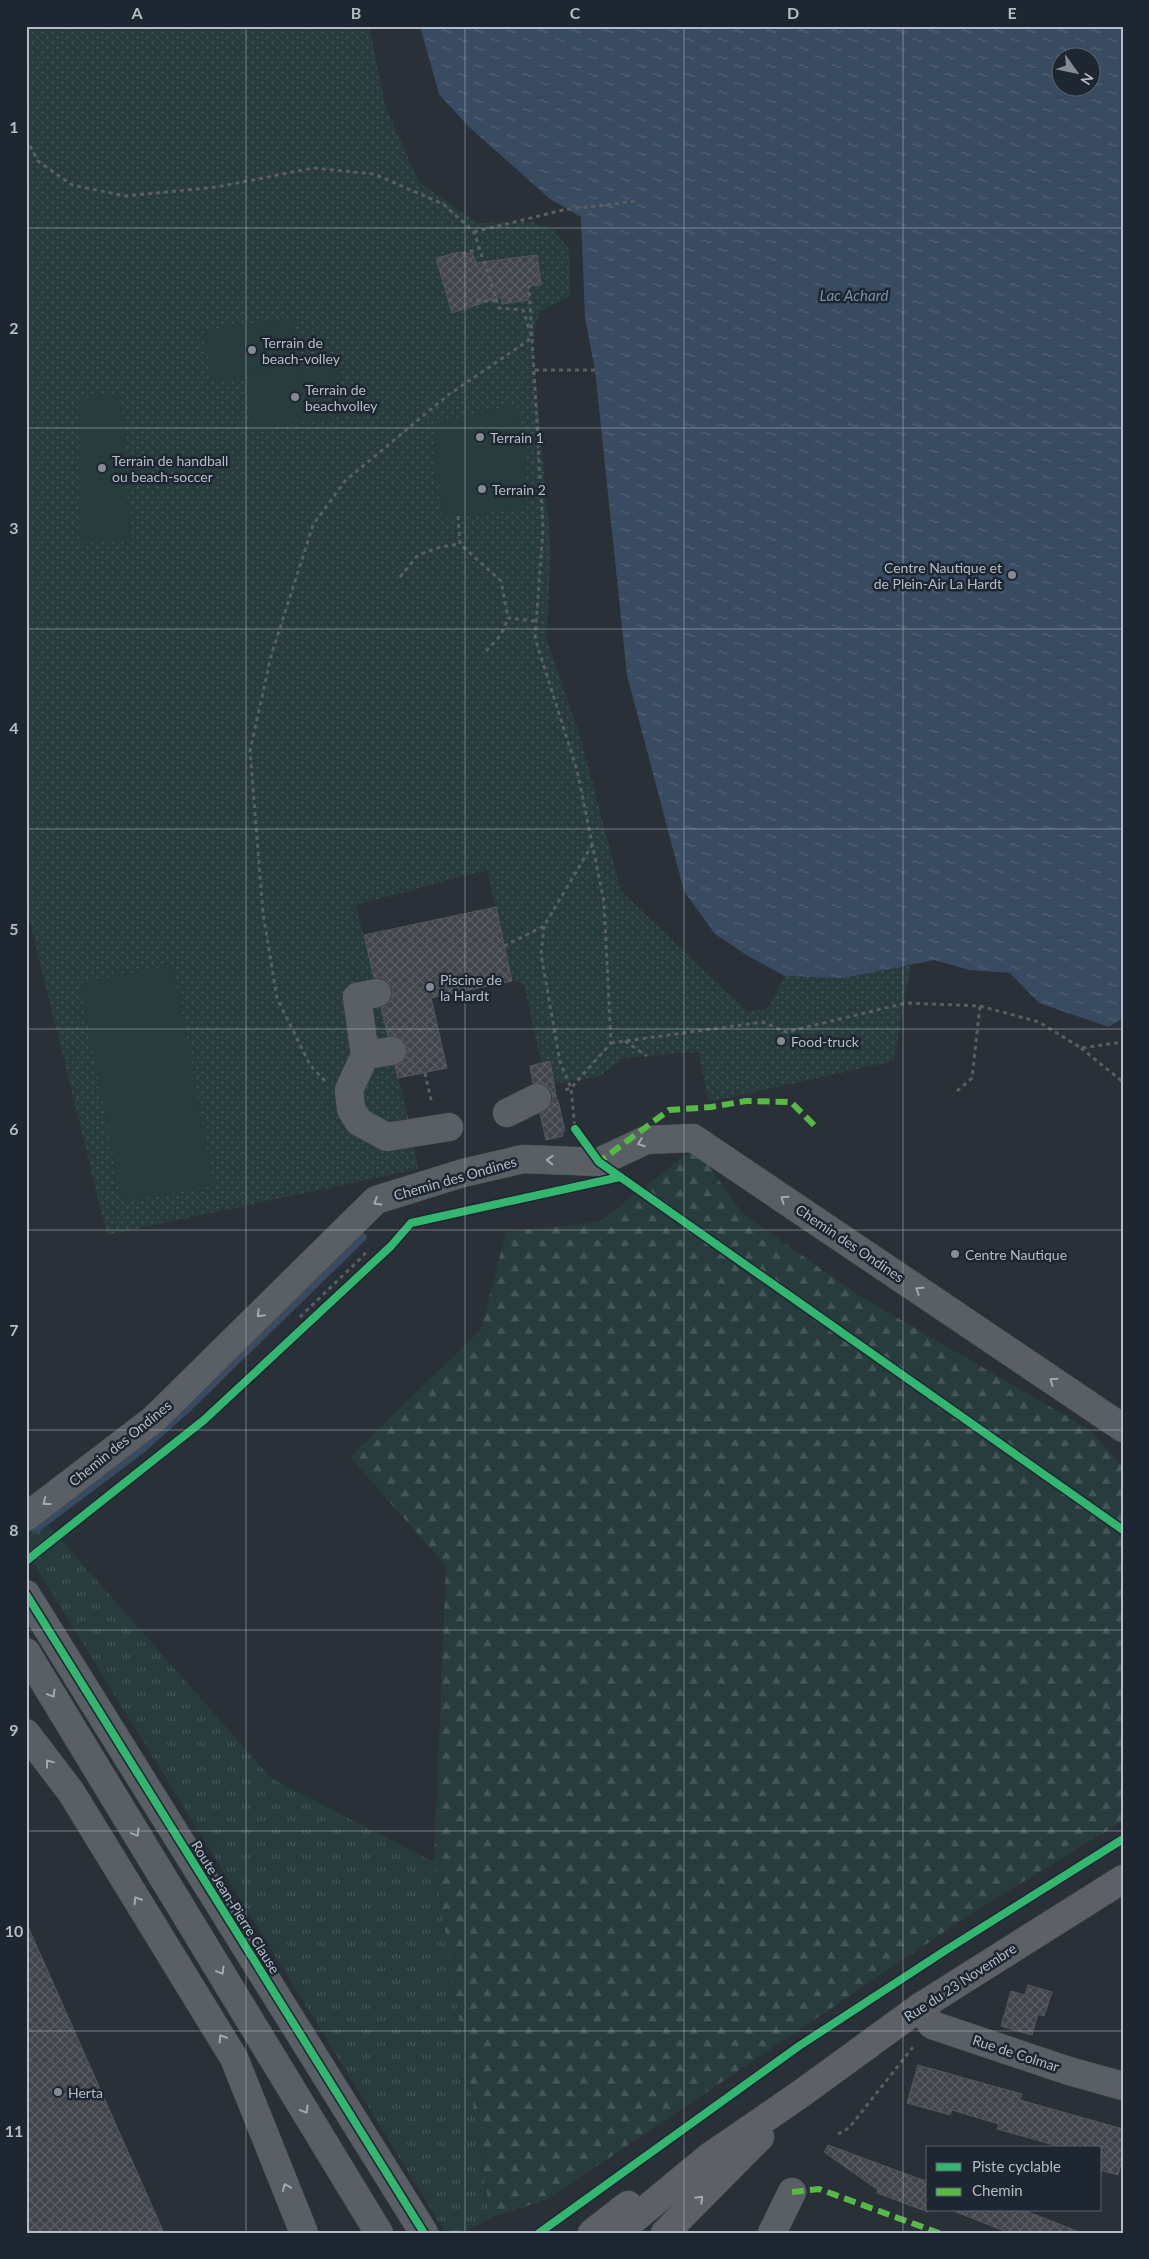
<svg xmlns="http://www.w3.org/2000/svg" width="1149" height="2259" viewBox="0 0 1149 2259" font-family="Lato,sans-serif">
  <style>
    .grass { fill: url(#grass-tufts) }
    .forest { fill: url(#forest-firs) }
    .park { fill: url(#park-dots) }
    .garden { fill: #283b3d }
    .water { fill: url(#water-ripples); fill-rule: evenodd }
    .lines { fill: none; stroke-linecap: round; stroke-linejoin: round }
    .stream { stroke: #394b60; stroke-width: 8 }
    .building { fill: url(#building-cross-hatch); stroke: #52575f }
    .minor-casing { stroke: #484c52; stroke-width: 29 }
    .major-casing { stroke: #484c54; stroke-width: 29 }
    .path { stroke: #585e62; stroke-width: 3; stroke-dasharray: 4 4; stroke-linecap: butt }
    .minor { stroke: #5a5e65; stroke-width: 28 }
    .major { stroke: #5d6166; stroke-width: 28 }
    .quiet { stroke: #58b947; stroke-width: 6; stroke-dasharray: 12 6; stroke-linecap: butt }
    .cycleway-casing { stroke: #1e2731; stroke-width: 11 }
    .cycleway { stroke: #33b770; stroke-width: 8 }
    .oneway { stroke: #a2a9b3 }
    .oneway2 { stroke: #a3aab4 }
    .grid { fill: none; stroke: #b4bcc7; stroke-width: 1; stroke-opacity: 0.55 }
    .poi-dot { fill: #848b95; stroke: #1e2731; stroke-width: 2 }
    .labels { text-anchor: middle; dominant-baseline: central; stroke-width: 5; stroke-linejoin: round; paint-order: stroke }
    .poi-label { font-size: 14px; fill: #b4bcc7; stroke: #1e2731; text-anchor: start }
    .street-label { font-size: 14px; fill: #b4bcc7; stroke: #1e2731 }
    .water-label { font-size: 15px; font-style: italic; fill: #768fa9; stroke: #1e2731 }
    .neatline { fill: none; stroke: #b4bcc7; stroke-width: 2 }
    .grid-label { font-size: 16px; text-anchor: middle; font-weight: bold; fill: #b4bcc7 }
  </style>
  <defs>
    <pattern id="grass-tufts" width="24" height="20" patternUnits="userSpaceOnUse" patternTransform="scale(1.25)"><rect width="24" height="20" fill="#283b3d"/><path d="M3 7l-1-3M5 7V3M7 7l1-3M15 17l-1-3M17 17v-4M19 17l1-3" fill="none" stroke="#455558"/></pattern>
    <pattern id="forest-firs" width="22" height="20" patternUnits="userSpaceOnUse" patternTransform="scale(1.25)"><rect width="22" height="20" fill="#283b3d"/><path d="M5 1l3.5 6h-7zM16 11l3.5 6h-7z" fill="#455558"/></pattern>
    <pattern id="park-dots" width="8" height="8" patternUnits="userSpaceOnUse" patternTransform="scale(1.25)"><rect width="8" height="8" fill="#283b3d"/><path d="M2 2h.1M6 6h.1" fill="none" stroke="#455558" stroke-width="1.8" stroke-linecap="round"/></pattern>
    <pattern id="water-ripples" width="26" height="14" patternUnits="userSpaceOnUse" patternTransform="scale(1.25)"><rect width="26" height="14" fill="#394b60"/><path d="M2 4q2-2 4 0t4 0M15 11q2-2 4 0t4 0" fill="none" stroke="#536375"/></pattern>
    <pattern id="building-cross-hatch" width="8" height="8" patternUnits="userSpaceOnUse" patternTransform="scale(1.25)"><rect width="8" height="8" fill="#41454b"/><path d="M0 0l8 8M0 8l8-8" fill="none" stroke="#5a5e63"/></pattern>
  </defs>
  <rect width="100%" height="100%" fill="#2a3037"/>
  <polygon class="grass" points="26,1500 271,1778 434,1862 491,2218 461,2233 446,2233 26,1551"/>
  <polygon class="forest" points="692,1150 707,1163 742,1213 858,1295 1090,1430 1123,1467 1123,1821 980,1908 548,2199 491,2218 434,1862 446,1566 350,1457 481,1329 506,1232 599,1222"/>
  <polygon class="park" points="26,26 369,26 386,108 419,182 477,223 532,222 555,231 570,251 570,296 540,311 532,338 551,553 546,637 581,739 621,891 748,1012 768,1008 785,976 844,978 911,964 894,1061 709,1102 698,1052 623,1058 600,1076 554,1084 550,1061 541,1062 524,984 513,981 487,870 356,905 412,1133 418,1169 107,1235 26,906"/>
  <g class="garden">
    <polygon points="292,318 299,369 336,364 345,416 253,430 245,379 277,372 212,382 204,330"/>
    <polygon points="99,396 121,396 130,538 80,543 78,399"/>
    <polygon points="516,405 528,451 523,453 526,508 443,518 436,470 437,423"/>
    <polygon points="173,966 214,1185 122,1202 80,983"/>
  </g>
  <path class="water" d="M420 26H1123V1018L1109 1027 1039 1003 1010 973 969 970 934 960 844 978 785 976 748 956 715 934 684 891 627 675 595 370 585 318 581 217 550 199 468 126 439 94ZM1062 58H1092V88H1062Z"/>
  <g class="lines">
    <polyline class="stream" points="37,1528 142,1449 190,1406 363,1237"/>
  </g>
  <g class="building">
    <polygon points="460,252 473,254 476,263 537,255 541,285 529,286 528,300 502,304 501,297 452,313 436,258"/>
    <polygon points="496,907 512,981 431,998 447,1068 398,1078 395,1066 402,1063 406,1057 407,1048 404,1041 398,1037 388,1036 381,1008 387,1005 392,998 392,989 389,983 382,978 374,978 364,935"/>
    <polygon points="550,1061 557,1101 558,1100 565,1131 562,1131 563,1136 546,1140 540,1114 550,1106 553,1098 551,1091 545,1085 533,1083 530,1066"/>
    <polygon points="26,1922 164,2233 26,2233"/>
    <polygon points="1028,1985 1052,1992 1044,2016 1038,2014 1032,2035 1001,2026 1011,1991 1025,1995"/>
    <polygon points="918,2065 1022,2094 1020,2100 1123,2129 1123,2157 1118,2175 1100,2170 1100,2148 1065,2148 997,2129 999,2124 952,2110 950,2115 907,2103"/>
    <polygon points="828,2145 928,2182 928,2212 877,2193 878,2190 824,2152"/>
    <polygon points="957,2210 1023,2210 1077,2231 1077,2233 1010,2233 956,2212"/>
  </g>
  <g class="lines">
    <defs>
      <g id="minor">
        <polyline points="392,1051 365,1055 349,1090 351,1109 359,1122 387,1137 449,1127"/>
        <polyline points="365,1055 357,997 377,993"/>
        <polyline points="507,1113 537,1098"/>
        <polyline points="26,1517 154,1419 376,1200 463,1173 523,1159 599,1162 646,1140 693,1138 1123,1428"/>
        <polyline points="26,1594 424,2233"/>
        <polyline points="26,1652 379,2233"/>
        <polyline points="26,1733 71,1792 234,2058 304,2233"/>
        <polyline points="920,2007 932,2025 1069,2071 1123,2086"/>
        <polyline points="772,2233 792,2192"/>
      </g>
      <g id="major">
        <polyline points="592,2233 628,2205"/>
        <polyline points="617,2233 709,2157 802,2093 920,2007 1123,1879"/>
        <polyline points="665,2233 760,2137"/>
      </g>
    </defs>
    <use href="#minor" class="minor-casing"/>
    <use href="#major" class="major-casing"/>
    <g class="path">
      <polyline points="26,139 38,161 72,185 125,196 217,187 313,168 374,174 443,204 474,232 499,308 523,310 532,338 543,529 535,638 577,770 604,902 611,1043 571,1088 575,1129"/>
      <polyline points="474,232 563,210 638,201"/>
      <polyline points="462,254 480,248"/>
      <polyline points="476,301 497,301"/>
      <polyline points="535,370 595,370"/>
      <polyline points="458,516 460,544 501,581 508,618 536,621"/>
      <polyline points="400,577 418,555 440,547 460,544"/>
      <polyline points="486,651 501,635 508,618"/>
      <polyline points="544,926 541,954 560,1062 571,1088 562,1091"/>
      <polyline points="504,946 544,926 592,845"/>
      <polyline points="625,1041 647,1056"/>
      <polyline points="611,1043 763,1022 786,1032 906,1003 980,1006 1039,1022 1081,1048 1123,1042"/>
      <polyline points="1081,1048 1123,1082"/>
      <polyline points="425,1073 432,1104"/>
      <polyline points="325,1081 310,1065 277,998 263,913 250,751 271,656 313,525 345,481 448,395 532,338 529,286"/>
      <polyline points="957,1091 972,1078 980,1006"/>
      <polyline points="300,1317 364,1255 368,1249"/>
      <polyline points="838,2134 849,2128 913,2047"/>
    </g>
    <use href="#minor" class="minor"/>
    <use href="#major" class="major"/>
    <g class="quiet">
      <polyline points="602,1164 599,1162 669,1110 711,1107 746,1101 791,1102 815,1126"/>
      <polyline points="792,2192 819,2189 939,2233"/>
    </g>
    <defs>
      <g id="cycleway">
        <polyline points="575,1129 599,1162 1123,1530"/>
        <polyline points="26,1561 204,1420 391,1246 411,1223 620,1177"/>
        <polyline points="26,1594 424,2233"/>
        <polyline points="539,2233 799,2046 946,1950 1123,1839"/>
      </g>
    </defs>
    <use href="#cycleway" class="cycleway-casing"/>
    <use href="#cycleway" class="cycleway"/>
  </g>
  <defs><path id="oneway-chevron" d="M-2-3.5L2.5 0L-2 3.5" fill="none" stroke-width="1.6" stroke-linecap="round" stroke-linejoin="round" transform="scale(1.25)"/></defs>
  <g class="oneway">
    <use href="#oneway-chevron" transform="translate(641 1143) rotate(159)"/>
    <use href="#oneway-chevron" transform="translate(550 1160) rotate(-178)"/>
    <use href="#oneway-chevron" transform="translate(784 1199) rotate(-146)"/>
    <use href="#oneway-chevron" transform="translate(377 1202) rotate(149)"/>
    <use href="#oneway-chevron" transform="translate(919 1290) rotate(-146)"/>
    <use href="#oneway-chevron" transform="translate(260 1314) rotate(135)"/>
    <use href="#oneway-chevron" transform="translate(1053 1381) rotate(-146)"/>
    <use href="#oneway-chevron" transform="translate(46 1502) rotate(142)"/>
    <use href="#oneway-chevron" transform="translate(52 1694) rotate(59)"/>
    <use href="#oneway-chevron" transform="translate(49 1763) rotate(-127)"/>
    <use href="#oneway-chevron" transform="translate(136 1833) rotate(59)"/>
    <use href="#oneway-chevron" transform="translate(137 1900) rotate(-122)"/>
    <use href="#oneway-chevron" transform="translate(221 1971) rotate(59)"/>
    <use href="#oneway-chevron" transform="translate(222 2038) rotate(-122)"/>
    <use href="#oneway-chevron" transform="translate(305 2110) rotate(59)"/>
    <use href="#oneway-chevron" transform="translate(286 2187) rotate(-112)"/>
  </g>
  <use class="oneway2" href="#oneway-chevron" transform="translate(700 2199) rotate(-45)"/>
  <path class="grid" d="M246 26V2233M465 26V2233M684 26V2233M903 26V2233M26 228H1123M26 428H1123M26 629H1123M26 829H1123M26 1029H1123M26 1230H1123M26 1430H1123M26 1630H1123M26 1831H1123M26 2031H1123"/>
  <g class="poi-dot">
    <circle cx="252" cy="350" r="5"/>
    <circle cx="295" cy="397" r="5"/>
    <circle cx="480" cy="437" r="5"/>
    <circle cx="102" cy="468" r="5"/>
    <circle cx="482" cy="489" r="5"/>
    <circle cx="1012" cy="575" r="5"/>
    <circle cx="430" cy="987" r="5"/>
    <circle cx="781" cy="1041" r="5"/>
    <circle cx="955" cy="1254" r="5"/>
    <circle cx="58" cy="2092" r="5"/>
  </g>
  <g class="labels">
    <g class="poi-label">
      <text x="262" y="342">Terrain de<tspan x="262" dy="16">beach-volley</tspan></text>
      <text x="305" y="389">Terrain de<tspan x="305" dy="16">beachvolley</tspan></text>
      <text x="490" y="437">Terrain 1</text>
      <text x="112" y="460">Terrain de handball<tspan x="112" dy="16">ou beach-soccer</tspan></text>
      <text x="492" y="489">Terrain 2</text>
      <text x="1002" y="567" text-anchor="end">Centre Nautique et<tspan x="1002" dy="16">de Plein-Air La Hardt</tspan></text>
      <text x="440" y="979">Piscine de<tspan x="440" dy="16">la Hardt</tspan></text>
      <text x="791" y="1041">Food-truck</text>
      <text x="965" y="1254">Centre Nautique</text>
      <text x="68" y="2092">Herta</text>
    </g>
    <g class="street-label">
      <text transform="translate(455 1178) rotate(-16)">Chemin des Ondines</text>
      <text transform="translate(850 1243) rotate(34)">Chemin des Ondines</text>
      <text transform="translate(120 1443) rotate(-39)">Chemin des Ondines</text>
      <text transform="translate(236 1907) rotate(58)">Route Jean-Pierre Clause</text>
      <text transform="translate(960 1982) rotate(-33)">Rue du 23 Novembre</text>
      <text transform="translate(1016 2053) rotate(18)">Rue de Colmar</text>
    </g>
    <g class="water-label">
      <text x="854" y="295">Lac Achard</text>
    </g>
  </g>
  <rect width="1149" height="2259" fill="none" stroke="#1e2731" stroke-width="55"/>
  <rect x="926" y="2146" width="175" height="65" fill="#1e2731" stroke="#5a636d"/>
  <rect x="936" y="2163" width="25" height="8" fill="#33b770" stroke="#5a636d"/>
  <text x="972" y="2172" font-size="15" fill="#b4bcc7">Piste cyclable</text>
  <rect x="936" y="2188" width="25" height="8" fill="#58b947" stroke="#5a636d"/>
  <text x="972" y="2196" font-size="15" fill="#b4bcc7">Chemin</text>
  <g transform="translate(1076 72) rotate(123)"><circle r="24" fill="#1e2731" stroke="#5a636d"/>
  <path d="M0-4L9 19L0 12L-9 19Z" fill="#848b95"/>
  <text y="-8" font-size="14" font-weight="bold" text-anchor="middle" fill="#b4bcc7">N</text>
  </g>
  <rect x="28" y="28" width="1094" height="2204" class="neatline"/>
  <g class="grid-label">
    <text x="137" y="19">A</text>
    <text x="356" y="19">B</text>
    <text x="575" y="19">C</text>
    <text x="793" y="19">D</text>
    <text x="1012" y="19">E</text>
    <text x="14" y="133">1</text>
    <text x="14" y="334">2</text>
    <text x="14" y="534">3</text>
    <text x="14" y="734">4</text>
    <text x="14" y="935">5</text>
    <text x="14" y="1135">6</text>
    <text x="14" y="1336">7</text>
    <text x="14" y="1536">8</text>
    <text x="14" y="1736">9</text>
    <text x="14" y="1937">10</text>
    <text x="14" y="2137">11</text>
  </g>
</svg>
